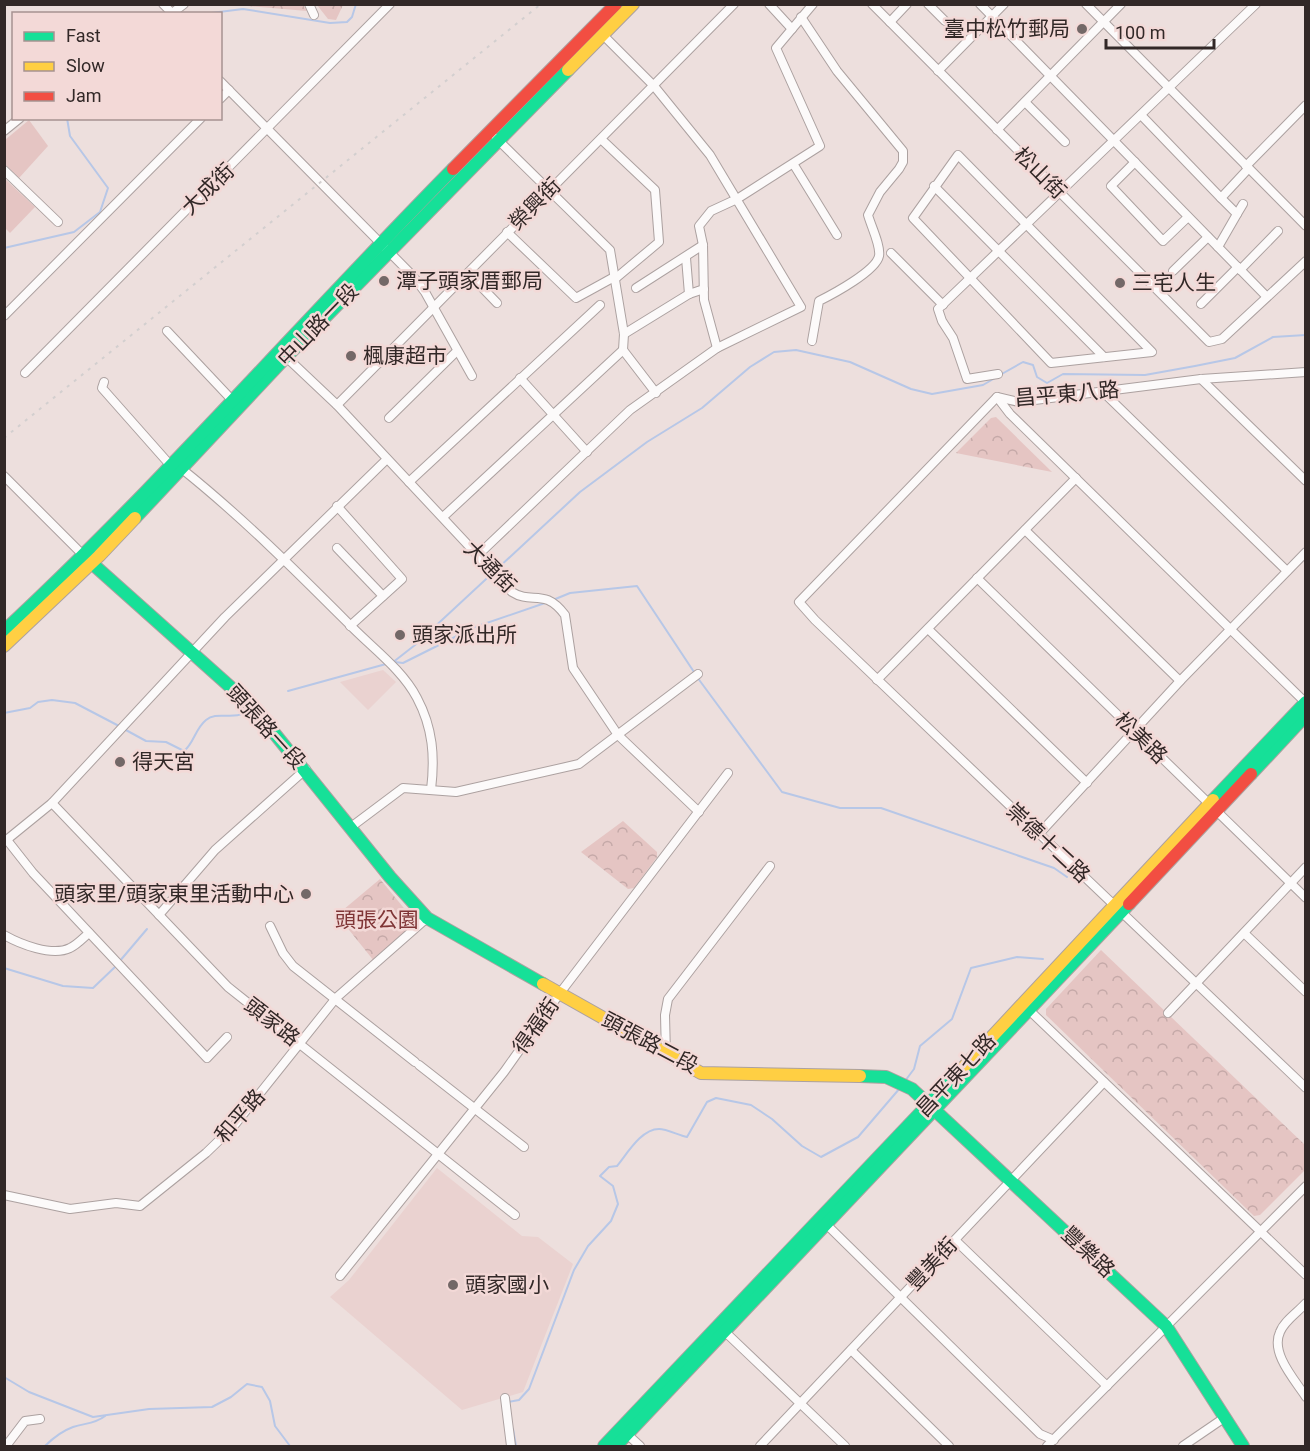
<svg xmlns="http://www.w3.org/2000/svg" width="1310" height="1451" viewBox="0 0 1310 1451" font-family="Roboto,'Noto Sans TC',sans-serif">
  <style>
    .built { fill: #ead2d0 }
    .green { fill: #e5c5c3 }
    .park { fill: url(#park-crowns) }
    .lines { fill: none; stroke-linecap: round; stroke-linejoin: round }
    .stream { stroke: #b7c7e7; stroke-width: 2 }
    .street-casing { stroke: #aca1a0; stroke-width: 10 }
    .fast-casing { stroke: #aca1a0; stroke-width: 14 }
    .slow-casing { stroke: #aca1a0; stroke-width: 14 }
    .jam-casing { stroke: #aca1a0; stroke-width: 14 }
    .street { stroke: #fcfafa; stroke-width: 8 }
    .fast { stroke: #16e098; stroke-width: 12 }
    .slow { stroke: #ffcf43; stroke-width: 12 }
    .jam { stroke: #f24e42; stroke-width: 12 }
    .rail { stroke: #d3cfcf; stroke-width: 2; stroke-dasharray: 3 6; stroke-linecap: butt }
    .poi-dot { fill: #736867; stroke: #f3d9d7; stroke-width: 2 }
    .labels { text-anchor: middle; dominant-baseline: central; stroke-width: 5; stroke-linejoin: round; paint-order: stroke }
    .poi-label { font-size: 21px; fill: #322827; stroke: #f3d9d7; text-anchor: start }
    .street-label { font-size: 21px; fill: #322827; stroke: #f3d9d7 }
    .park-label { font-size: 21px; fill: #7f3536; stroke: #f3d9d7 }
  </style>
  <defs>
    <pattern id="park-crowns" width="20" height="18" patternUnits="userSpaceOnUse" patternTransform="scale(1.5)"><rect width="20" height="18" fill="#e5c5c3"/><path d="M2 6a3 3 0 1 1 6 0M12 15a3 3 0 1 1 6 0" fill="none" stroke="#c5a9a8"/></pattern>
  </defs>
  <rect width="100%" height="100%" fill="#eddfdd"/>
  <g class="built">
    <polygon points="383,670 396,682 368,710 340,682"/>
    <polygon points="437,1168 522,1236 538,1237 573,1264 523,1392 462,1410 330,1297 349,1280"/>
  </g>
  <g class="green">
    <polygon points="29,120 48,146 19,178 5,164 5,140"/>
    <polygon points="4,178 35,207 10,233 5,228"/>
  </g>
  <g class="park">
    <polygon points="235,5 303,5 307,11"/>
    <polygon points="317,5 343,5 336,20 328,19"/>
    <polygon points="996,417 1052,472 956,453 991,418"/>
    <polygon points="623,821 657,852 657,857 634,888 628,889 581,852"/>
    <polygon points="380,879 417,924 374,961 337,915"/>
    <polygon points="1101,950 1305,1145 1305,1170 1260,1215 1254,1216 1046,1015 1046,1009"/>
  </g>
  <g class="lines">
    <g class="stream">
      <polyline points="203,14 243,9 330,23 347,22 352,17 356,4"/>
      <polyline points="4,248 74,232 100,212 108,188 70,136 67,118"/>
      <polyline points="1000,375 1023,362 1033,365 1037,377 1047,383 1063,374 1145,375 1195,366 1235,358 1273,337 1306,335"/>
      <polyline points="553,600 570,593 637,586 694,672"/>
      <polyline points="395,662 403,663 475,627 545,603"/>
      <polyline points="392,663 415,645 580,492 647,442 702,408 750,367 774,352 796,350 850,362 911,389 932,394 983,385 995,378"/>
      <polyline points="697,677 782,792 840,808 881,808 1054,868 1067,877"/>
      <polyline points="288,691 386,664"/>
      <polyline points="4,713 30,708 38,702 52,700 75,703 119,726"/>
      <path d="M124 729 146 741 166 742 184 751C194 743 195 729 206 720 218 710 233 722 251 710"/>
      <polyline points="119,962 147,929"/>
      <polyline points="4,968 63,986 93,988 116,966"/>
      <polyline points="905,1081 914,1069 920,1046 952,1019 971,968 1017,957 1043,959"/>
      <polyline points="4,1377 29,1392 93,1417 149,1409 212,1407 231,1397 247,1384 262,1387 270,1401 275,1426 290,1446"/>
      <path d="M508 1402 519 1400 529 1389 574 1270 588 1246 611 1221 618 1204 613 1186 600 1176 609 1167 617 1166C627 1154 641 1129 659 1129 667 1129 678 1135 687 1137L707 1102 716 1098 751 1105 772 1119 802 1146 821 1157 858 1137 900 1088"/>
      <polyline points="513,1429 516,1446"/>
      <path d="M45 1446C53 1438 62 1431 73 1427 85 1423 95 1424 105 1416"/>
    </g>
    <defs>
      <g id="street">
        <polyline points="163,4 172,13"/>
        <polyline points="309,4 314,15"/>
        <polyline points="769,4 792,29"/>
        <polyline points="872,4 1209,342 1222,339 1306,261"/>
        <polyline points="928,4 945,21"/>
        <polyline points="980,4 1267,297"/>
        <polyline points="1086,4 1306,226"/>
        <polyline points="171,14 184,4"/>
        <path d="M801 17 837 71 903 151V162L899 169 880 192 868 215C871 226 881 246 879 256 876 271 833 294 819 301L812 341"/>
        <polyline points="890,22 907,4"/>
        <polyline points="938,71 1004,4"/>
        <polyline points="220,81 413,276 425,292 472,376"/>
        <polyline points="220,99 229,90"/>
        <polyline points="1025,102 1065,142"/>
        <polyline points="1141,115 1221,198 1248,169"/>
        <polyline points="997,130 1121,4"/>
        <polyline points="4,131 20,118"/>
        <polyline points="496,138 610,250 624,334 623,350"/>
        <polyline points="601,139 655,190 659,242 616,278"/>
        <polygon points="958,155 1152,352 1051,363 913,218"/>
        <polyline points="1135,162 1111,186 1163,241 1188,217"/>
        <polyline points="794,165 837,235"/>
        <polyline points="1246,166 1306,105"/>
        <polyline points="4,170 58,222"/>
        <polyline points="934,186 1104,357"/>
        <polyline points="1237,214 1243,204"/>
        <polyline points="507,232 576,298 616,276"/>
        <polyline points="1218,247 1237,214 1221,198"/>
        <polyline points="891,253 943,305"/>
        <polyline points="686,258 689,294"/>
        <polyline points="1240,270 1278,231"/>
        <polyline points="1173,271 1208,237"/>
        <polyline points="468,273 497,303"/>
        <polyline points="636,288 703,245"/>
        <polyline points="1201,304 1238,267"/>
        <polyline points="4,316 201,118"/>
        <polyline points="167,331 232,400"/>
        <polyline points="624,334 689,294 704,289"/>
        <polyline points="717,348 704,300 703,245 699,226 711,211 737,199 820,146 776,48 813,4"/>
        <polyline points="623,350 656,393"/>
        <path d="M283 354 337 405 512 592C532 605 544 587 565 615L573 668 618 735 699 812"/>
        <polyline points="1306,372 1201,379 1019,402 997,397 799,602 815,620 1306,1088"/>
        <polyline points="25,373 390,4"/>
        <polyline points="998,374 967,379 953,338 942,321 938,309 1256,4"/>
        <polyline points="520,378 587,452"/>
        <polyline points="1201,379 1306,481"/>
        <polyline points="104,382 102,388 171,466"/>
        <polyline points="1103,392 1287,571"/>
        <polyline points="997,397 1010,414 1306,703"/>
        <polyline points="337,405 734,4"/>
        <polyline points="389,418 457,351"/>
        <path d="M182 469C242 517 295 570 349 624 371 647 402 669 417 698 433 728 435 757 431 790"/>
        <polyline points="4,476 84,556"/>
        <polyline points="409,482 600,305"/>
        <polyline points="337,506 402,579 350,626"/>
        <polyline points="443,517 623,350"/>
        <polyline points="1025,530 1180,681"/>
        <polyline points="337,548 383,596"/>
        <polyline points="478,555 630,410 717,348 801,307 710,155 654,86 604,36"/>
        <polyline points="977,578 1306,898"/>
        <polyline points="928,629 1087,783"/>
        <polyline points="877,680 1076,478"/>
        <polyline points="52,803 228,987 515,1215"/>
        <polyline points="351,827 403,788 456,792 579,764 698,674"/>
        <polyline points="1039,834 1180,681 1306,552"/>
        <polyline points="7,840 33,873 207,1058 227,1037"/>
        <polyline points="4,842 52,803 225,617 387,459"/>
        <polyline points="159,915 215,850 306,769"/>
        <polyline points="270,926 283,953 293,966 415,1062"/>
        <polyline points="1244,933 1306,992"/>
        <path d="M4 935C20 944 52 957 70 948 77 945 83 938 89 933"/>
        <polyline points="1030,1011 1306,1275"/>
        <polyline points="1168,1013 1306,867"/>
        <polyline points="666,1055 665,1015 668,999 770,866"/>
        <polyline points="419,1065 524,1147"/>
        <polyline points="4,1195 70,1209 116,1203 140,1206 206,1153 233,1127 336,998 427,918"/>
        <polyline points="827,1225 1040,1434 1054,1440"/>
        <polyline points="955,1240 1107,1386"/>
        <polyline points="340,1276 504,1072 560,993 728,773"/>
        <path d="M1306 1303C1298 1312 1284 1321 1280 1332 1270 1353 1295 1380 1306 1397"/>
        <polyline points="721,1328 845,1446"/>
        <polyline points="851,1350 949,1446"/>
        <polyline points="505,1398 511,1446"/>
        <polyline points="628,1435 640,1446"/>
        <polyline points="6,1446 25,1421 40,1419"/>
        <polyline points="760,1446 1104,1082"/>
        <polyline points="1047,1446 1306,1186"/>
        <polyline points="1183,1446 1224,1418"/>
      </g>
      <g id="fast">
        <polyline points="135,518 286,357 568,70"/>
        <polyline points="86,558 254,708 390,877 427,918 543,984"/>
        <path d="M4 631C161 485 302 322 453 169"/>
        <polyline points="1251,774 1306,715"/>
        <polyline points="1213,800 1306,702"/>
        <polyline points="860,1076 886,1077 912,1089 1166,1326 1243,1446"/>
        <polyline points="604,1446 960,1071"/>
        <polyline points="616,1446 1129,904"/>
      </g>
      <g id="slow">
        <polyline points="568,70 633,4"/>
        <polyline points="4,646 99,556 135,518"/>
        <polyline points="543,984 701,1073 860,1076"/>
        <polyline points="960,1071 1213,800"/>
      </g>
      <g id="jam">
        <polyline points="453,169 616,4"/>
        <polyline points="1129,904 1251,774"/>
      </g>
    </defs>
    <use href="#street" class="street-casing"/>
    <use href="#fast" class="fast-casing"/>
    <use href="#slow" class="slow-casing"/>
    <use href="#jam" class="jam-casing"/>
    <use href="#street" class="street"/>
    <use href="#fast" class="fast"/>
    <use href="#slow" class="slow"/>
    <use href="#jam" class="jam"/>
    <polyline class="rail" points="4,438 541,4"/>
  </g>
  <g class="poi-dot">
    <circle cx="1082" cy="29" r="6"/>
    <circle cx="384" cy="281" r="6"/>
    <circle cx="1120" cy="283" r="6"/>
    <circle cx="351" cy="356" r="6"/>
    <circle cx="400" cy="635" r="6"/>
    <circle cx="120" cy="762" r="6"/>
    <circle cx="306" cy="894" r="6"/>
    <circle cx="453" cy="1285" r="6"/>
  </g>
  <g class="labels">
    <g class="poi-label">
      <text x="1070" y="29" text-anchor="end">臺中松竹郵局</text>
      <text x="396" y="281">潭子頭家厝郵局</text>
      <text x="1132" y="283">三宅人生</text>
      <text x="363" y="356">楓康超市</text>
      <text x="412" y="635">頭家派出所</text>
      <text x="132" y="762">得天宮</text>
      <text x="294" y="894" text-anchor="end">頭家里/頭家東里活動中心</text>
      <text x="465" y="1285">頭家國小</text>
    </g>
    <g class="street-label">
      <text transform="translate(1040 173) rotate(45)">松山街</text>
      <text transform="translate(208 189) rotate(-44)">大成街</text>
      <text transform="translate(535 204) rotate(-45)">榮興街</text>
      <text transform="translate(318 325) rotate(-46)">中山路一段</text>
      <text transform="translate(1067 394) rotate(-5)">昌平東八路</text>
      <text transform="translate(490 567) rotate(45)">大通街</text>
      <text transform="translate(266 727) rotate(48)">頭張路一段</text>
      <text transform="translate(1141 738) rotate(44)">松美路</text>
      <text transform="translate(1048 843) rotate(43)">崇德十二路</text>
      <text transform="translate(272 1022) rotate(38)">頭家路</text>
      <text transform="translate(536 1026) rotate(-55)">得福街</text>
      <text transform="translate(650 1043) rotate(28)">頭張路二段</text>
      <text transform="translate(956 1075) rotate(-47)">昌平東七路</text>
      <text transform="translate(240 1116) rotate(-49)">和平路</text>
      <text transform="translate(1088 1252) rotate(43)">豐樂路</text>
      <text transform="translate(932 1264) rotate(-47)">豐美街</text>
    </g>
    <g class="park-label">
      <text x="377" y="920">頭張公園</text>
    </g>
  </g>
  <rect width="1310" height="1451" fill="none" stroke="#322827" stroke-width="12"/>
  <rect x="12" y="12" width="210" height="108" fill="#f3d9d7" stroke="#a69291" stroke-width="1.5"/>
  <rect x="24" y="32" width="30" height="9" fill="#16e098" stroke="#a69291" stroke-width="1.5"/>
  <text x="66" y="42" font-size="18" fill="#322827">Fast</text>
  <rect x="24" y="62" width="30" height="9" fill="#ffcf43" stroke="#a69291" stroke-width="1.5"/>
  <text x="66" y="72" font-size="18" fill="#322827">Slow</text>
  <rect x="24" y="92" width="30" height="9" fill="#f24e42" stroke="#a69291" stroke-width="1.5"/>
  <text x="66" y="102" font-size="18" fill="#322827">Jam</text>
  <path d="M1106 39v9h108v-9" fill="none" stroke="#322827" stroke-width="3"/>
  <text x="1115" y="39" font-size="18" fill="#322827" stroke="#f3d9d7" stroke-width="4.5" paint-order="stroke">100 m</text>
</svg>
